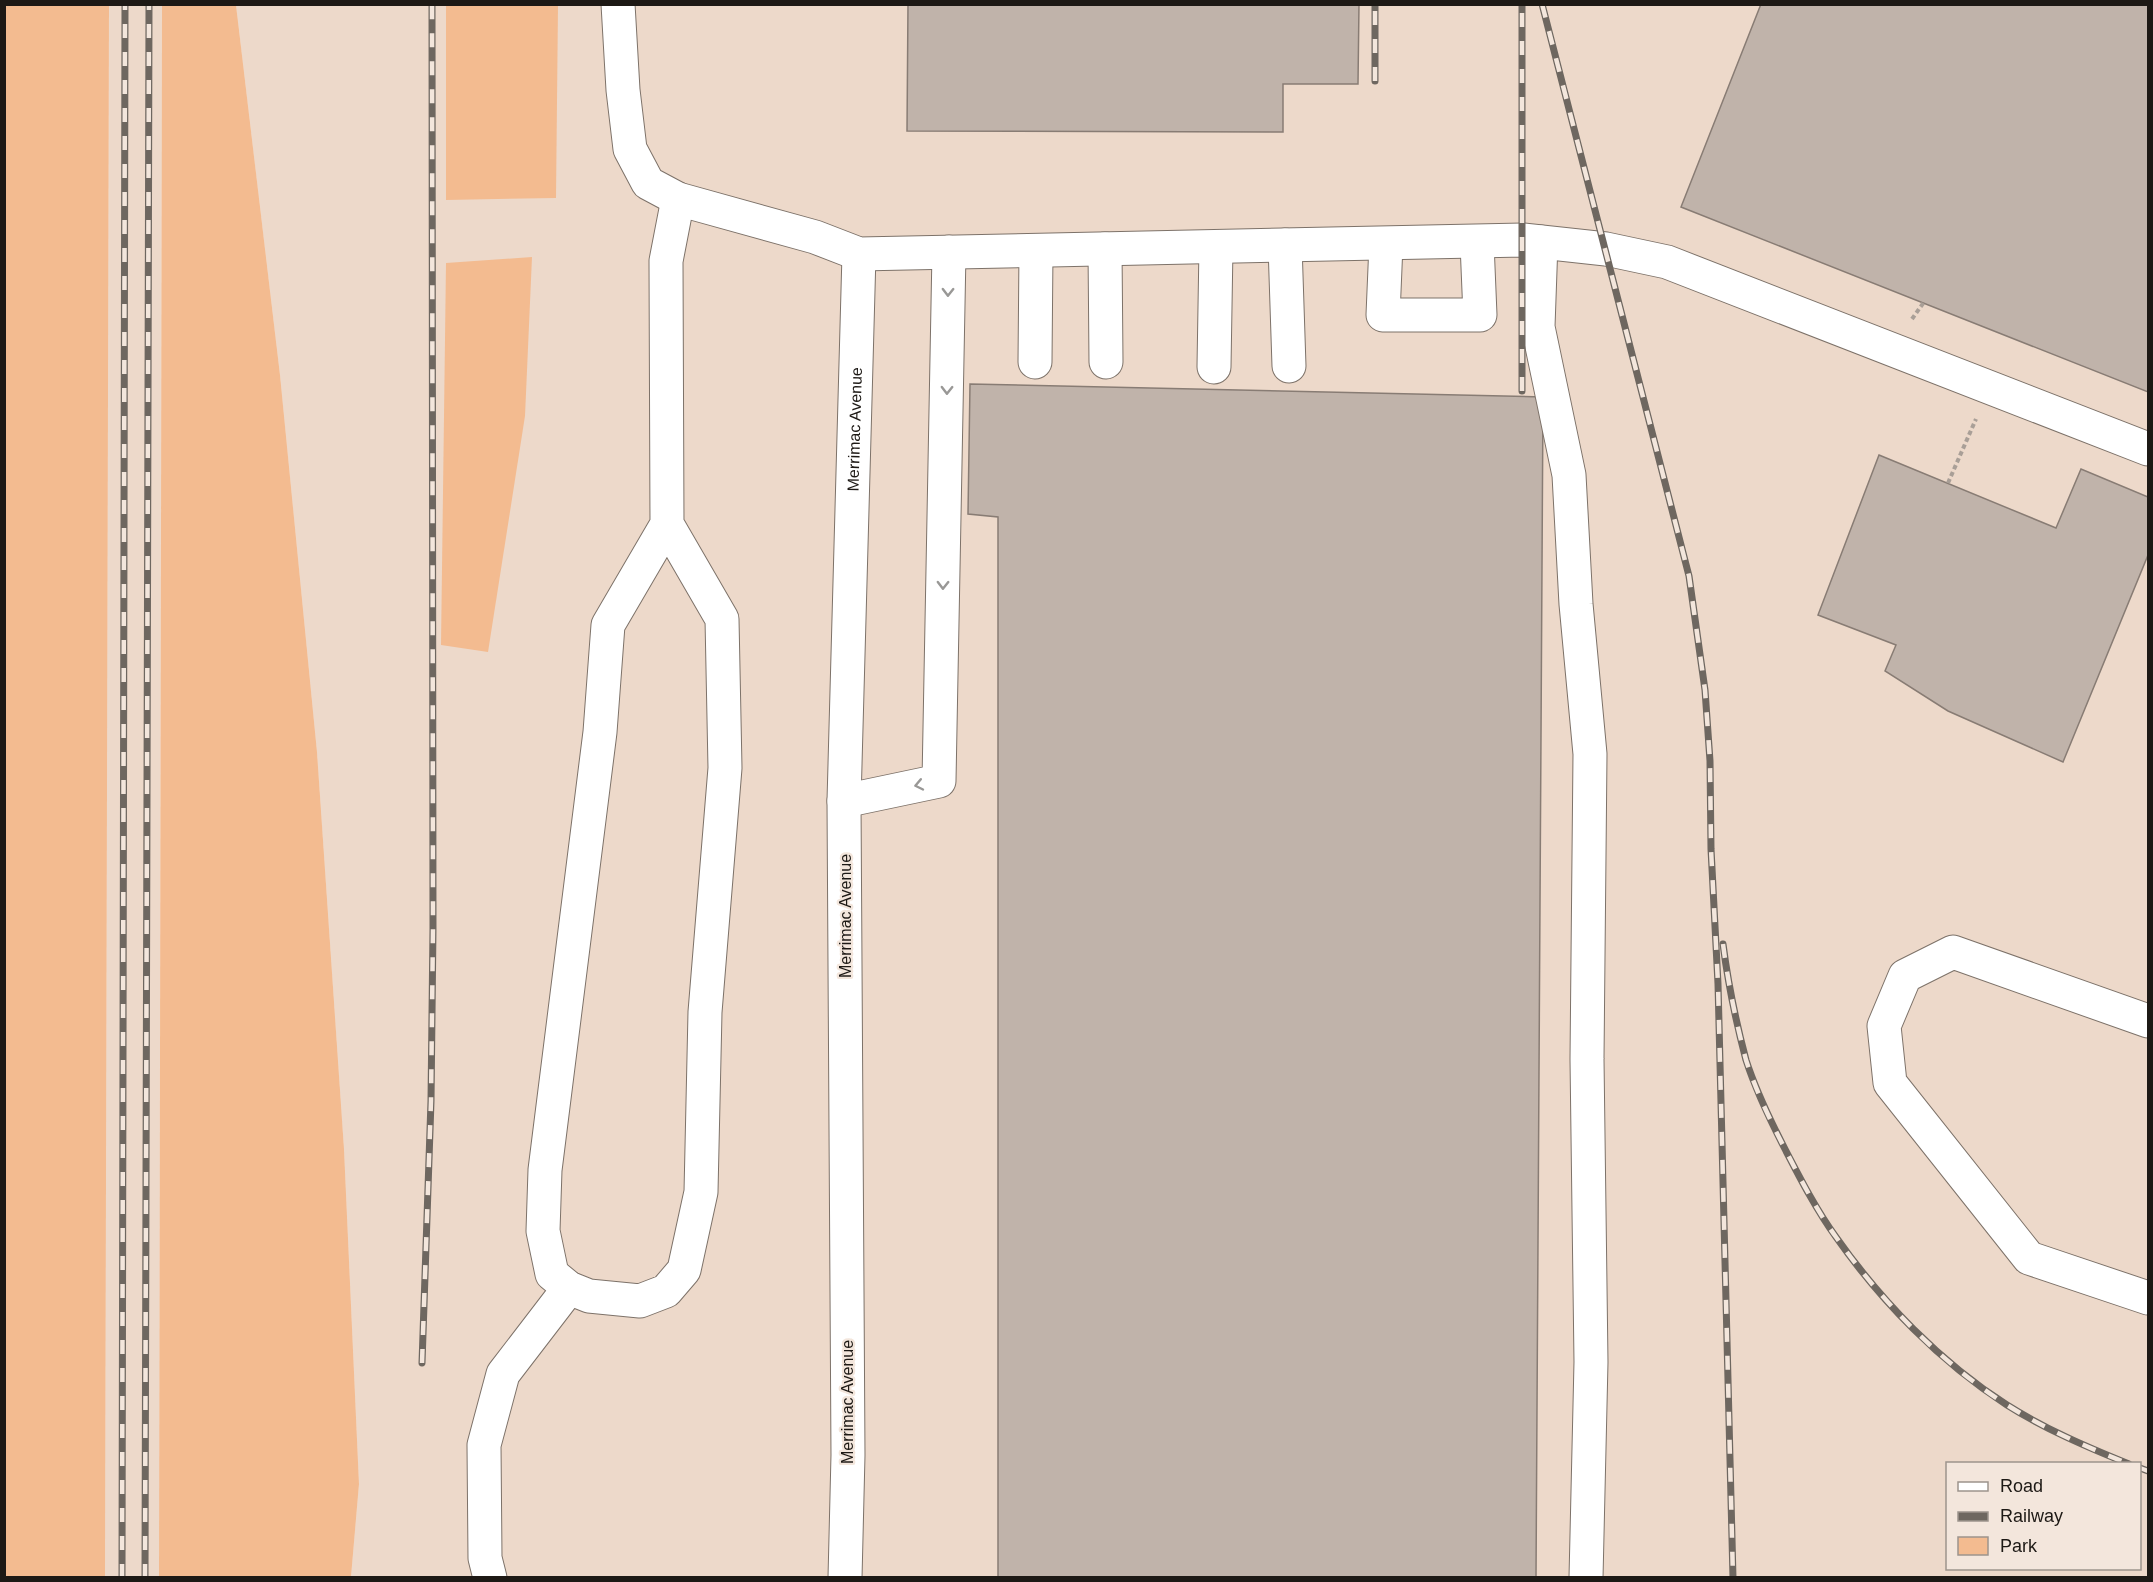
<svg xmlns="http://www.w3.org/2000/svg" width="2153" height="1582" viewBox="0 0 2153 1582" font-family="Helvetica,sans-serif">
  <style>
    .built { fill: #edd9ca; fill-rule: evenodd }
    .green { fill: #f3bb90 }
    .building { fill: #c0b3aa; stroke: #887c74; stroke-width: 1.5 }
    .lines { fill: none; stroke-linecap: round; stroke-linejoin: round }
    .minor-casing { stroke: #7d7269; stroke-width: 35 }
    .path { stroke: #a99f97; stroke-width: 4; stroke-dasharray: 4.5 3; stroke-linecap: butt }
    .minor { stroke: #fff; stroke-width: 33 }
    .rail-casing { stroke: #6e6760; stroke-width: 7 }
    .rail { stroke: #f3e6dc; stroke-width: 4.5; stroke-dasharray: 14; stroke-linecap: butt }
    .oneway { stroke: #999896 }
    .labels { text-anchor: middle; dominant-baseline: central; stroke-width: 4.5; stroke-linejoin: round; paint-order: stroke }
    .street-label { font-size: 16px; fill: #1d1915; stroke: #f3e6dc }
  </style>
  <rect width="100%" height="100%" fill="#f3e6dc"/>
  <g class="built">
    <polygon points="162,4 159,1577 105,1577 109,5"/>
    <path d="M236 5H2148V1577H351L359 1484 344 1149 317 752 280 375ZM1948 1464H2140V1568H1948Z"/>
  </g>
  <g class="green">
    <polygon points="5,4 109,5 105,1577 5,1577"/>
    <polygon points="162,5 236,5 280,375 317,752 344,1149 359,1484 351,1577 159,1577"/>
    <polygon points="446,5 558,5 556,198 446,200"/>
    <polygon points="532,257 525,416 488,652 441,645 446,263"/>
  </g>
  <g class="building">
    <polygon points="908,4 1359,4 1358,84 1283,84 1283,132 907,131"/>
    <polygon points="1761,4 2148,4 2148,392 1681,207"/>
    <polygon points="970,384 1543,397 1536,1578 998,1578 998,517 968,514"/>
    <polygon points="1879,455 2056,528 2081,469 2148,497 2148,555 2063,762 1948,711 1885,671 1896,645 1818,615"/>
  </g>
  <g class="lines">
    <defs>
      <g id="minor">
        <polyline points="618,4 623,90 630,149 648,183 678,199 815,237 859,254 1523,240 1606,249 1667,262 2148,449"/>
        <polyline points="1541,242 1538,327 1569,475 1576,604 1590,754 1587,1059 1591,1362 1586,1578"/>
        <polyline points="1386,244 1383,315 1480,315 1477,243"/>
        <polyline points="1285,245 1289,366"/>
        <polyline points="1105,249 1106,362"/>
        <polyline points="1035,362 1036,251"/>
        <polyline points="1214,367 1216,247"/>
        <polyline points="667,524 722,619 725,768 705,1012 701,1192 684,1270 666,1291 640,1301 589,1296 569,1288 552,1274 543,1231 545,1170 600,732 608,625 667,524 666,261 678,199"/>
        <polyline points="844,801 939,781 949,252"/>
        <polyline points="2148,1021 1953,952 1905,976 1884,1026 1890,1083 2029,1258 2148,1298"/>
        <polyline points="490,1578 485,1558 484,1445 503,1374 569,1288"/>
        <path id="s1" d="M845 1578 848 1455 844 801 859 254"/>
      </g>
    </defs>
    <use href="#minor" class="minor-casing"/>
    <g class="path">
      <polyline points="1912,319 1924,302"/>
      <polyline points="1948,483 1976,419"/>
    </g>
    <use href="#minor" class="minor"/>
    <defs>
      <g id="rail">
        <polyline points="1542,4 1689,576 1705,690 1710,761 1711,849 1718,984 1733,1578"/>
        <polyline points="1375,81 1375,4"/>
        <polyline points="1522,391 1522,4"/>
        <path d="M1723 944C1728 983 1736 1022 1746 1060 1756 1091 1771 1122 1786 1151 1801 1180 1817 1211 1836 1237 1881 1301 1940 1362 2007 1405 2045 1429 2087 1447 2129 1464"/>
        <polyline points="422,1363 431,1101 433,928 432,4"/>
        <polyline points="2140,1468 2148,1471"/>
        <polyline points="122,1578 125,4"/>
        <polyline points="145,1578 149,4"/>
      </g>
    </defs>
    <use href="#rail" class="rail-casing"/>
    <use href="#rail" class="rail"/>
  </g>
  <defs><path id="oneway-chevron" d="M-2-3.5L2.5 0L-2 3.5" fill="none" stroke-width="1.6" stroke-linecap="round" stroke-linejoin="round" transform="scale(1.5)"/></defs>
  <g class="oneway">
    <use href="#oneway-chevron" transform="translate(948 292) rotate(91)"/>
    <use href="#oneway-chevron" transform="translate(947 390) rotate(91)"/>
    <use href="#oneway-chevron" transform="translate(943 585) rotate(91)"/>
    <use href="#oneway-chevron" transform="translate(919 785) rotate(168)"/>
  </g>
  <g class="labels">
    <g class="street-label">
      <text stroke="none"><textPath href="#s1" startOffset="1149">Merrimac Avenue</textPath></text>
      <text transform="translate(845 916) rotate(-90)">Merrimac Avenue</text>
      <text transform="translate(847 1402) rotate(-90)">Merrimac Avenue</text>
    </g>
  </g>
  <rect width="2153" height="1582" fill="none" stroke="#1d1915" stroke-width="12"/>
  <rect x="1946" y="1462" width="195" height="108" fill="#f3e6dc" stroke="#9d948c" stroke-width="1.5"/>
  <rect x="1958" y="1482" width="30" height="9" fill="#ffffff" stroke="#9d948c" stroke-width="1.5"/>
  <text x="2000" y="1492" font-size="18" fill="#1d1915">Road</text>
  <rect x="1958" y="1512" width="30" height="9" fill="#6e6760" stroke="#9d948c" stroke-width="1.5"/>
  <text x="2000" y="1522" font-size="18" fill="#1d1915">Railway</text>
  <rect x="1958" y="1537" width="30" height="18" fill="#f3bb90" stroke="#9d948c" stroke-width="1.5"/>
  <text x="2000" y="1552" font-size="18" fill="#1d1915">Park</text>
</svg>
